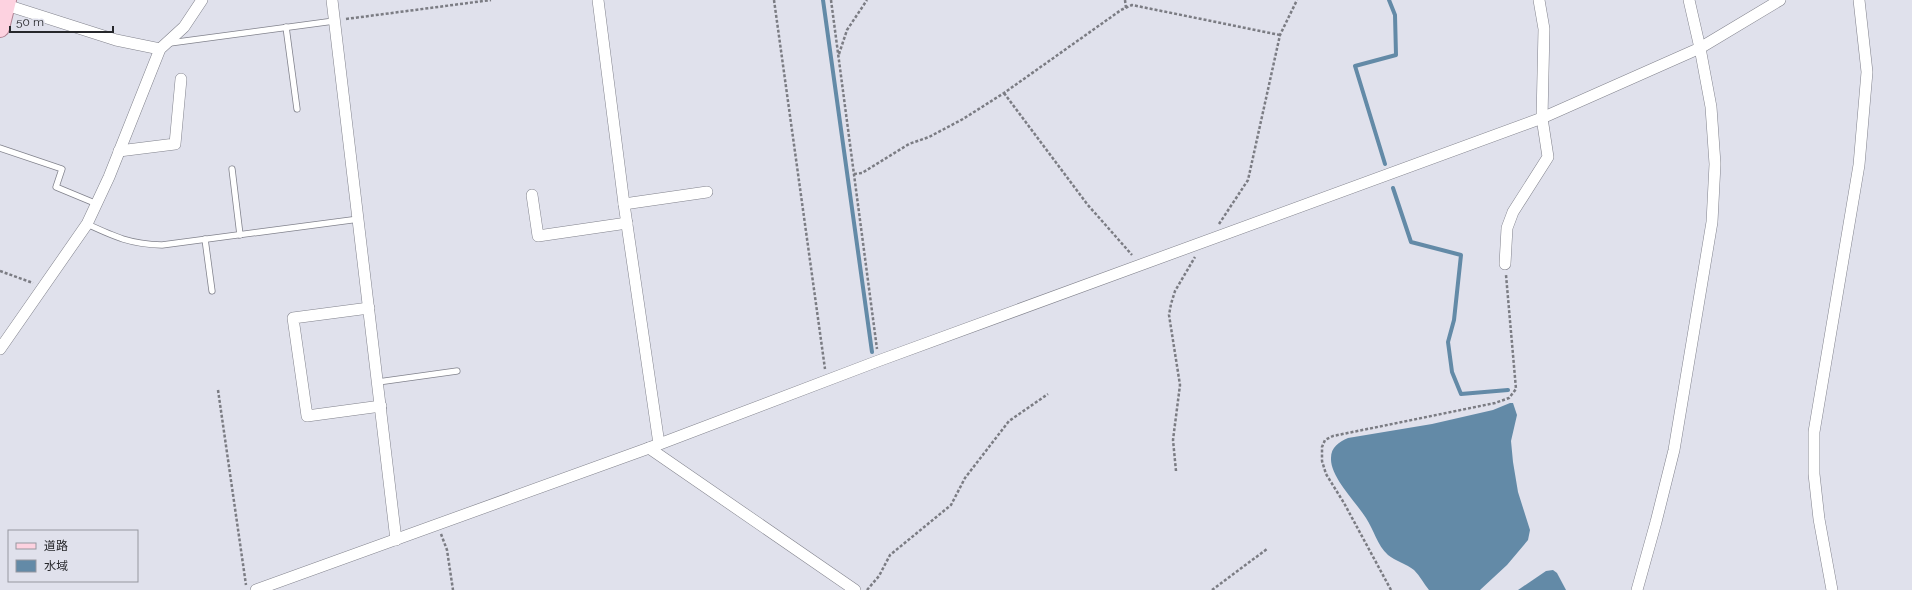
<svg xmlns="http://www.w3.org/2000/svg" width="1912" height="590" viewBox="0 0 1912 590" font-family="Raleway,'Noto Sans JP',sans-serif">
  <style>
    .water { fill: #638aa7 }
    .lines { fill: none; stroke-linecap: round; stroke-linejoin: round }
    .stream { stroke: #638aa7; stroke-width: 4 }
    .lane-casing { stroke: #81828c; stroke-width: 7 }
    .street-casing { stroke: #81828c; stroke-width: 12 }
    .primary-casing { stroke: #b08393; stroke-width: 20 }
    .path { stroke: #7b7c83; stroke-width: 2.5; stroke-dasharray: 3 2; stroke-linecap: butt }
    .lane { stroke: #fff; stroke-width: 5.5 }
    .street { stroke: #fff; stroke-width: 11 }
    .primary { stroke: #fdd2e0; stroke-width: 18 }
  </style>
  <rect width="100%" height="100%" fill="#e0e1ec"/>
  <g class="water">
    <path d="M1510 403H1513L1517 415 1511 441 1513 462 1518 492 1530 530 1528 540 1507 565 1480 590H1429C1424 584 1420 576 1414 570 1407 564 1395 561 1388 555 1377 545 1374 530 1366 518 1356 502 1330 477 1331 458 1331 447 1339 442 1348 438L1432 424 1493 410Z"/>
    <polygon points="1553,570 1557,573 1566,590 1518,590 1546,571"/>
  </g>
  <g class="lines">
    <g class="stream">
      <polyline points="823,0 872,352"/>
      <polyline points="1385,164 1355,66 1396,55 1395,15 1389,0"/>
      <polyline points="1393,188 1411,242 1461,255 1454,320 1448,342 1452,372 1461,394 1508,390"/>
    </g>
    <defs>
      <g id="lane">
        <polyline points="286,27 297,109"/>
        <polyline points="170,43 334,21"/>
        <polyline points="0,148 62,169 56,187 97,204"/>
        <polyline points="232,169 240,235"/>
        <path d="M87 224C115 237 130 244 162 245L359 219"/>
        <polyline points="205,239 212,291"/>
        <polyline points="378,382 457,371"/>
      </g>
      <g id="street">
        <polyline points="332,0 396,540"/>
        <polyline points="598,0 624,204 659,444"/>
        <polyline points="0,3 116,40 160,49"/>
        <polyline points="119,151 175,144 181,79"/>
        <polyline points="532,195 538,236 627,223"/>
        <polyline points="624,204 707,192"/>
        <polyline points="1505,264 1507,228 1513,212 1548,157 1542,118 1544,29 1539,0"/>
        <polyline points="369,308 293,318 307,416 381,406"/>
        <polyline points="0,349 87,224 109,177 160,49 184,27 202,0"/>
        <polyline points="649,448 855,590"/>
        <polyline points="256,590 649,448 878,361 1542,118 1700,48 1780,0"/>
        <polyline points="1637,590 1656,522 1674,450 1712,222 1715,164 1711,107 1700,48 1689,0"/>
        <polyline points="1832,590 1819,519 1814,474 1814,432 1859,165 1867,72 1859,0"/>
      </g>
      <polyline id="primary" points="0,28 7,0"/>
    </defs>
    <use href="#lane" class="lane-casing"/>
    <use href="#street" class="street-casing"/>
    <use href="#primary" class="primary-casing"/>
    <g class="path">
      <polyline points="774,0 825,369"/>
      <polyline points="831,0 877,349"/>
      <polyline points="1125,0 1126,8"/>
      <polyline points="346,19 491,0"/>
      <polyline points="839,54 847,30 867,0"/>
      <polyline points="1004,93 1087,204 1132,255"/>
      <polyline points="854,174 862,173 909,144 929,137 963,119 1004,93 1121,10 1132,5 1280,35"/>
      <polyline points="1219,224 1248,180 1280,35 1297,0"/>
      <polyline points="0,271 33,283"/>
      <polyline points="218,390 246,585"/>
      <polyline points="1176,471 1173,440 1180,385 1169,315 1171,304 1175,291 1195,257"/>
      <polyline points="441,534 447,550 453,590"/>
      <polyline points="867,590 879,576 890,555 951,505 965,478 1009,421 1048,394"/>
      <polyline points="1212,590 1267,549"/>
      <polyline points="1391,590 1344,503 1326,474 1322,461 1322,447 1325,440 1333,436 1495,403 1509,398 1516,389 1506,275"/>
    </g>
    <use href="#lane" class="lane"/>
    <use href="#street" class="street"/>
    <use href="#primary" class="primary"/>
  </g>
  <rect x="8" y="530" width="130" height="52" fill="#e0e1ec" stroke="#96979f"/>
  <rect x="16" y="543" width="20" height="6" fill="#fdd2e0" stroke="#96979f"/>
  <text x="44" y="550" font-size="12" fill="#26272b">道路</text>
  <rect x="16" y="560" width="20" height="12" fill="#638aa7" stroke="#96979f"/>
  <text x="44" y="570" font-size="12" fill="#26272b">水域</text>
  <path d="M10 26v6h103v-6" fill="none" stroke="#26272b" stroke-width="2"/>
  <text x="16" y="26" font-size="12" fill="#26272b" stroke="#e0e1ec" stroke-width="3" paint-order="stroke">50 m</text>
</svg>
